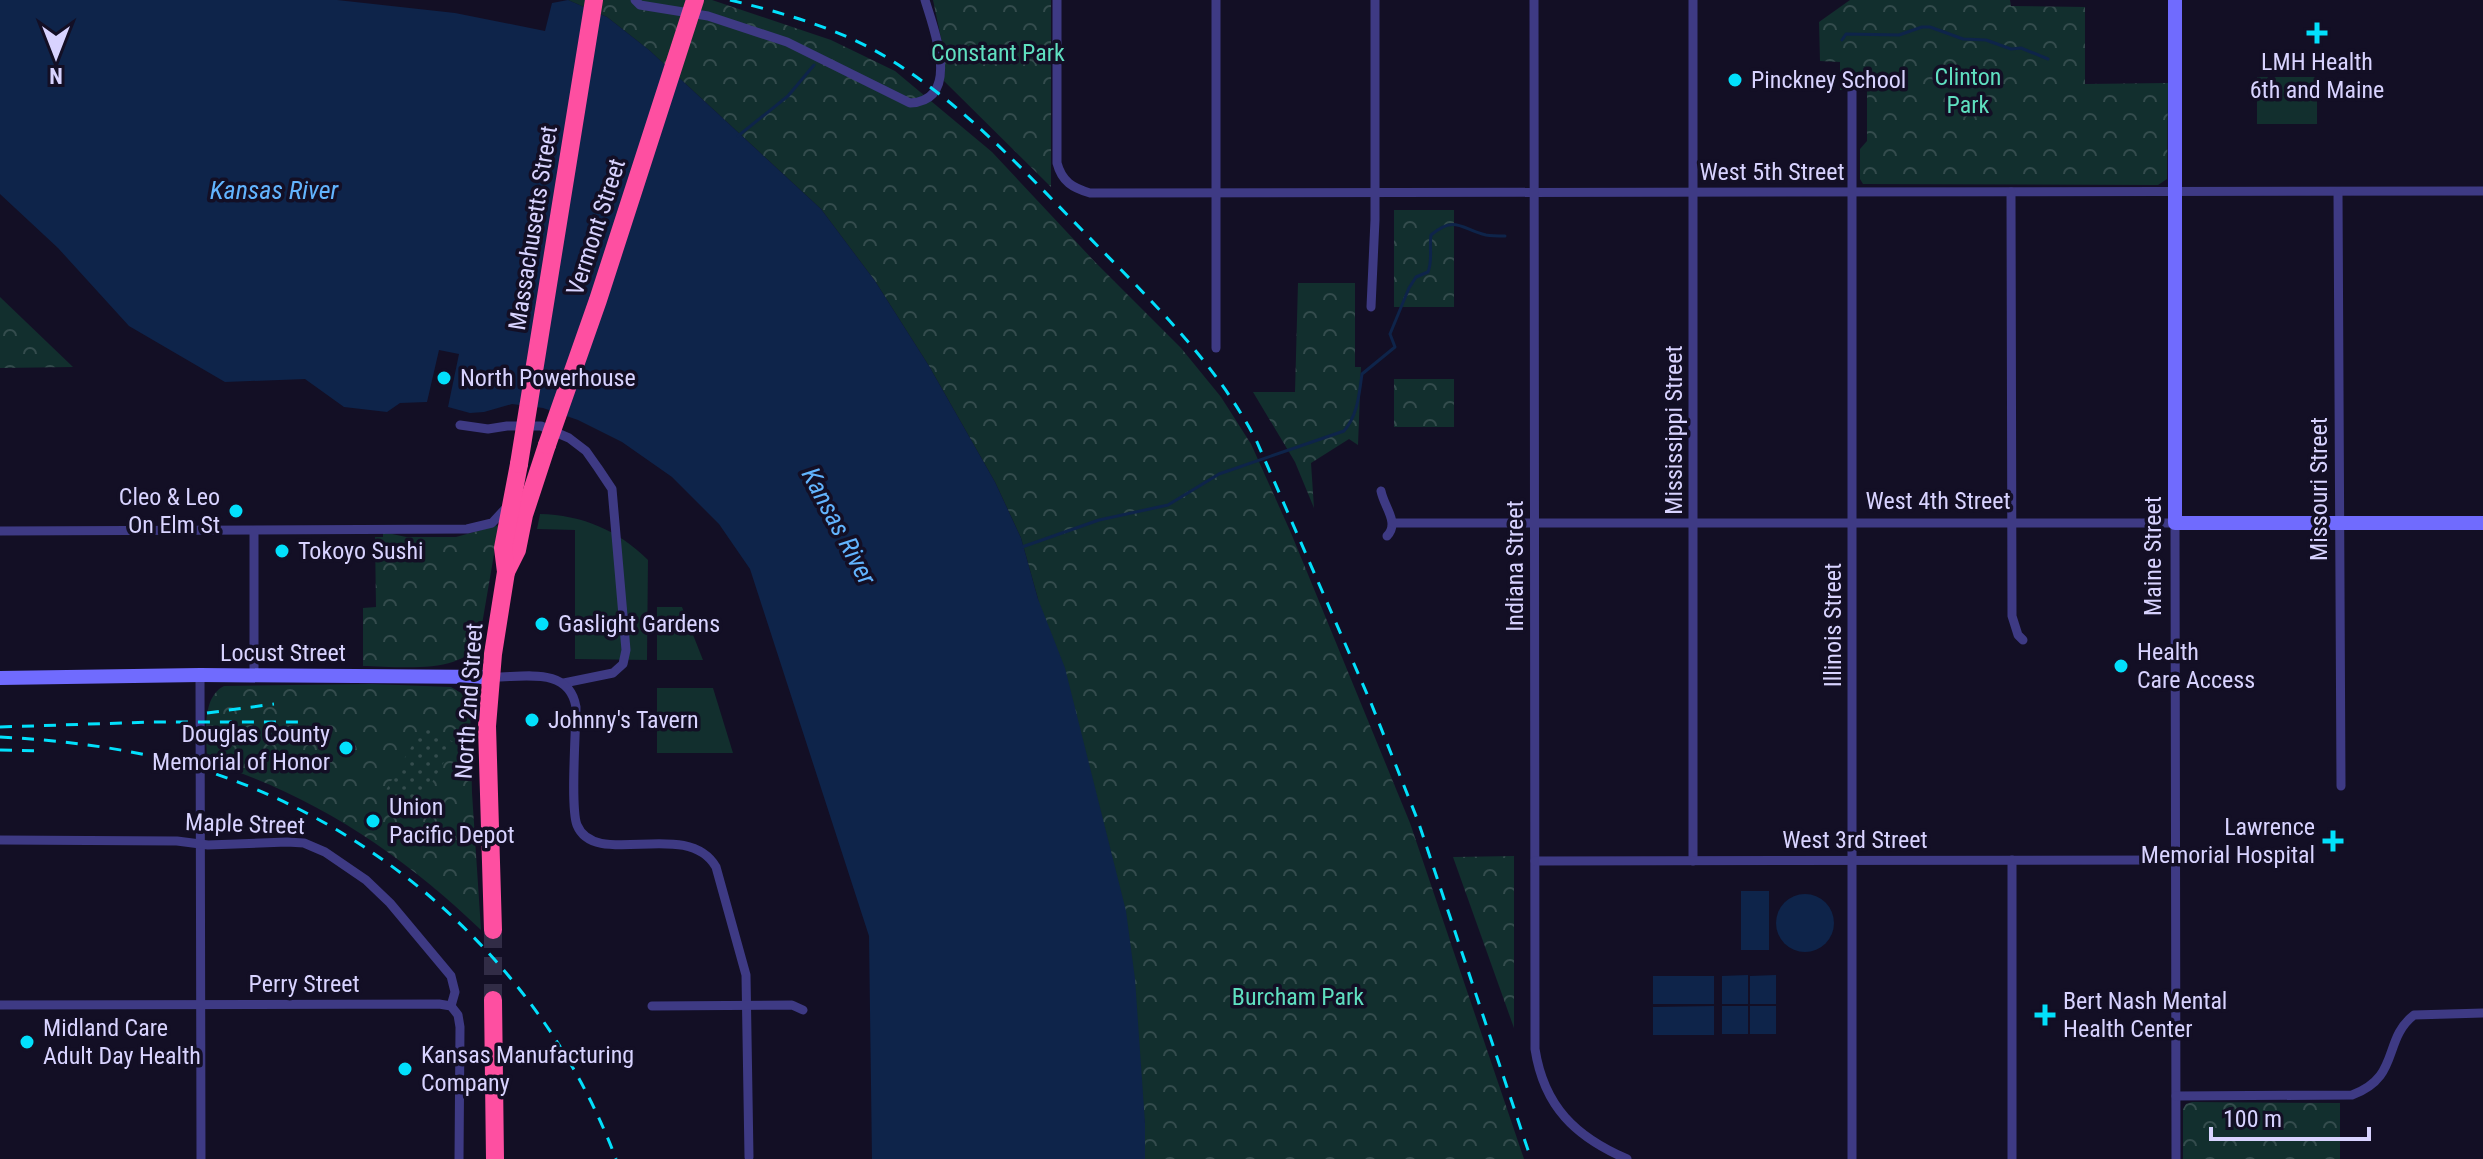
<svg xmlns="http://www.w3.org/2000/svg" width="2483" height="1159" viewBox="0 0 2483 1159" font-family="'Roboto Condensed',sans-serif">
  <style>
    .grass { fill: #122f2e }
    .forest { fill: url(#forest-crowns) }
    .garden { fill: url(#garden-dots) }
    .water { fill: #0e244a }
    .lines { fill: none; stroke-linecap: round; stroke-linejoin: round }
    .stream { stroke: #0e244a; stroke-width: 3 }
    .highway-tunnel { stroke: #312c46; stroke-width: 18; stroke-dasharray: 18 9; stroke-linecap: butt }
    .street { stroke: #3e3a84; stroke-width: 9 }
    .secondary { stroke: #706bfe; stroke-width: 14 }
    .highway { stroke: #fe4fa1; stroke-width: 18 }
    .rail { stroke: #02e0fc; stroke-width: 3; stroke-dasharray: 12 10; stroke-linecap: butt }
    .highway-bridge { stroke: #fe4fa1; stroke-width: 18 }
    .poi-dot { fill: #02e0fc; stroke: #130f25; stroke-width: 3 }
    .labels { text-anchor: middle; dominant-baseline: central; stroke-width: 7; stroke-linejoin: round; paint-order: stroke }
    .park-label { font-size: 24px; fill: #5fdfc0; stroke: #130f25 }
    .poi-label { font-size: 24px; fill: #d8d3ff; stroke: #130f25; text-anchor: start }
    .street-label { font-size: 24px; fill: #d8d3ff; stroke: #130f25 }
    .water-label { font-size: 26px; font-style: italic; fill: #62b4fe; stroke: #130f25 }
  </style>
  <defs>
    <pattern id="forest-crowns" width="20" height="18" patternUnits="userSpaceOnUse" patternTransform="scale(2)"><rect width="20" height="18" fill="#122f2e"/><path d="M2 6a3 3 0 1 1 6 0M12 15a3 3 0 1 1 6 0" fill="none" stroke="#344c4d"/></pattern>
    <pattern id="garden-dots" width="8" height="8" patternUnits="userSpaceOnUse" patternTransform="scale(2)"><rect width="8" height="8" fill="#122f2e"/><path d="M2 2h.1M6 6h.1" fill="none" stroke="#344c4d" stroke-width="1.8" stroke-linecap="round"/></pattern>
  </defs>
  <rect width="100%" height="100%" fill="#130f25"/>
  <g class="grass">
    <rect x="2257" y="77" width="60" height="47"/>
    <path d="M540 514C582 515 618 530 648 560L647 660 575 659V530L537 529Z"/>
    <polygon points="657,607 682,607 703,660 657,660"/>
    <polygon points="657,688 713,688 733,753 657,753"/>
  </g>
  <g class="forest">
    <polygon points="568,0 712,0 831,40 895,71 992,152 1095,262 1181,348 1221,397 1251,444 1291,533 1410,823 1524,1159 1145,1159 1145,1123 1038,599 1021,538 995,482 929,366 875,281 821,209 649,50 607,17"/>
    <polygon points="933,0 1051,0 1051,187 944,81 945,57"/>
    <polygon points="1850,0 2010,0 2011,6 2085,7 2085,84 2168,83 2167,179 2158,185 1863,184 1860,179 1860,149 1867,141 1867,90 1840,90 1840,62 1820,61 1819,22"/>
    <rect x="1394" y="210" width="60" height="97"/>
    <polygon points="1298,283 1355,283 1355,367 1361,367 1358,445 1349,439 1311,463 1314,508 1295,462 1253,392 1295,392"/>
    <polygon points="0,297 73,367 0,368"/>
    <rect x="1394" y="379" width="60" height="48"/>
    <path d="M499 525 480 636C470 677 396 666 363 666V608L376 607 375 537H383V532L406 537H456Z"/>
    <path d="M372 684 451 687 463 694 470 705 472 793 481 930C405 856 310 792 207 762 207 739 200 698 224 686Z"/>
    <polygon points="1514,856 1514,1028 1453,857"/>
    <polygon points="2192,1102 2340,1103 2340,1159 2183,1159 2183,1109 2186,1104"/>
  </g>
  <polygon class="garden" points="424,725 455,743 417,808 386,790"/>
  <g class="water">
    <polygon points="0,0 337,0 455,13 545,31 552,3 568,0 607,17 649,50 821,209 875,281 929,366 995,482 1021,538 1038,599 1065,668 1126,911 1135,979 1145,1123 1145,1159 872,1159 869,936 750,569 719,524 672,477 622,442 578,420 543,408 512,404 484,412 470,413 448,407 459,354 439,350 427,402 400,403 387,412 344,407 305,379 225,382 129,326 58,248 0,194"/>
    <rect x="1741" y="891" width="28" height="59"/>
    <circle cx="1805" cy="923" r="29"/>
    <polygon points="1748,975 1748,1004 1722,1004 1722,976"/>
    <polygon points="1776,975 1776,1004 1750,1004 1750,976"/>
    <rect x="1653" y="976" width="61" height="28"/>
    <polygon points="1714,1006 1714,1035 1653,1035 1653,1007"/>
    <rect x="1722" y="1006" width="26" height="28"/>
    <rect x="1750" y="1006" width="26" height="28"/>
  </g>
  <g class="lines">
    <g class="stream">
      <polyline points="1842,40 1846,34 1899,35 1922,27 1930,27 1963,39 1986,40 2011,49 2021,48 2048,59"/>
      <polyline points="738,136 788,96 814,65"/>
      <path d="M1022 547 1099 520 1168 505 1219 474 1344 431C1358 415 1359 394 1362 374L1395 347 1390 334 1409 288 1416 277 1428 272C1433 260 1429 248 1431 235 1456 214 1462 230 1486 235 1492 236 1499 236 1505 236"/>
    </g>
    <polyline class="highway-tunnel" points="493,930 493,1000"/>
    <g class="street">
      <path d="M635 0 640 5 708 16 787 42 910 103C962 100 934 30 925 0"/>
      <path d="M1057 0V163C1062 182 1073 188 1090 193L2483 191"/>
      <polyline points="1216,0 1216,348"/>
      <path d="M1534 0 1535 1049C1544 1107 1576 1137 1627 1159"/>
      <polyline points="1693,0 1693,861"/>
      <polyline points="2011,192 2012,616 2018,635 2023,640"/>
      <polyline points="2338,192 2341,786"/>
      <polyline points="1371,307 1375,220 1375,0"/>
      <polyline points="460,425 488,429 507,426 541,426 569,438 586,451 598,468 612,489 626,650 623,664 613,673 564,683"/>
      <path d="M1381 491C1384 507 1400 523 1387 536"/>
      <polyline points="1393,523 2175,523 2176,1159"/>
      <polyline points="0,531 467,529 492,523 505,509"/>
      <polyline points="254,531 254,675"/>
      <polyline points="200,675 201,1159"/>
      <path d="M490 677C522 678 569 665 576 707 576 731 570 807 577 825 595 870 687 817 716 867L746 975 749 1157"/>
      <polyline points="0,840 177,841 208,845 287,842 304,843 325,852 366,880 390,903 451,976 455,992 451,1006"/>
      <polyline points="2012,860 2012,1159"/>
      <polyline points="1535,861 2176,860"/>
      <polyline points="0,1005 439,1004 451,1006 458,1015 460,1027 459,1159"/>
      <polyline points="652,1006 792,1005 803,1010"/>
      <path d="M2176 1096 2352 1095C2401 1077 2382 1040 2414 1015L2483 1013"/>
      <polyline points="1852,1159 1852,91"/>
    </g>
    <g class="secondary">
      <polyline points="2175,0 2175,523 2483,523"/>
      <polyline points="0,678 200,675 490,677"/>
    </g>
    <g class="highway">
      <polyline points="506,572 517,550 524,515 547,445"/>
      <polyline points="493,930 487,726 493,654 506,572 503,548 519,464"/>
      <polyline points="493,1000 495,1159"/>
    </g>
    <g class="rail">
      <path d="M730 0C787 14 845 30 894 62 967 108 1024 171 1084 232 1147 297 1215 360 1257 442L1371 703 1418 821 1531 1159"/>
      <polyline points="207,713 274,704"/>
      <polyline points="0,727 152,722 305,722"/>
      <path d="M0 737C59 740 116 747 173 761 373 814 543 965 616 1159"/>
      <polyline points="0,750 40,751"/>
    </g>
    <g class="highway-bridge">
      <polyline points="547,445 598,300 695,0"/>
      <polyline points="519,464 594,0"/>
    </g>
  </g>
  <g class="poi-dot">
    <path d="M2313 21h8v8h8v8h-8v8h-8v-8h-8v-8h8z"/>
    <circle cx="1735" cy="80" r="8"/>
    <circle cx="444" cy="378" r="8"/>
    <circle cx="236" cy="511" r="8"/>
    <circle cx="282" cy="551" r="8"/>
    <circle cx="542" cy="624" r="8"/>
    <circle cx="2121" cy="666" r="8"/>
    <circle cx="532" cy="720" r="8"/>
    <circle cx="346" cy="748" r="8"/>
    <circle cx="373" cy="821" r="8"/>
    <path d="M2329 829h8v8h8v8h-8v8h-8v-8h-8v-8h8z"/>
    <path d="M2041 1003h8v8h8v8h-8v8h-8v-8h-8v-8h8z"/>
    <circle cx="27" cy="1042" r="8"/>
    <circle cx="405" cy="1069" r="8"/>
  </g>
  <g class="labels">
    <g class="park-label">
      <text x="998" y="53">Constant Park</text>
      <text x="1968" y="77">Clinton<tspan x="1968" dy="28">Park</tspan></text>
      <text x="1298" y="997">Burcham Park</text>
    </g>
    <g class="poi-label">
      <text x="2317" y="62" text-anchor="middle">LMH Health<tspan x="2317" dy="28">6th and Maine</tspan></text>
      <text x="1751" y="80">Pinckney School</text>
      <text x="460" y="378">North Powerhouse</text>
      <text x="220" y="497" text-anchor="end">Cleo &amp; Leo<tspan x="220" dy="28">On Elm St</tspan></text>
      <text x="298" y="551">Tokoyo Sushi</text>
      <text x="558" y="624">Gaslight Gardens</text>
      <text x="2137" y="652">Health<tspan x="2137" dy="28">Care Access</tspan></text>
      <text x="548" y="720">Johnny's Tavern</text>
      <text x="330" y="734" text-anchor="end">Douglas County<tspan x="330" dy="28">Memorial of Honor</tspan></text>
      <text x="389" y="807">Union<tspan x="389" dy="28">Pacific Depot</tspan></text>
      <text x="2315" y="827" text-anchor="end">Lawrence<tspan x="2315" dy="28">Memorial Hospital</tspan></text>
      <text x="2063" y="1001">Bert Nash Mental<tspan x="2063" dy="28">Health Center</tspan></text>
      <text x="43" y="1028">Midland Care<tspan x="43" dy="28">Adult Day Health</tspan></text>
      <text x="421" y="1055">Kansas Manufacturing<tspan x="421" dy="28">Company</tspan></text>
    </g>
    <g class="street-label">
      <text x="1772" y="172">West 5th Street</text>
      <text transform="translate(596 227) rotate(-72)">Vermont Street</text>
      <text transform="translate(533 228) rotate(-81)">Massachusetts Street</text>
      <text transform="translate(1674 430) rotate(-90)">Mississippi Street</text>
      <text transform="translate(2319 489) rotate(-90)">Missouri Street</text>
      <text x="1938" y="501">West 4th Street</text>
      <text transform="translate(2153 556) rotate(-90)">Maine Street</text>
      <text transform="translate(1515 566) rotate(-90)">Indiana Street</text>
      <text transform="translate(1833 625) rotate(-90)">Illinois Street</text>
      <text x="283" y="653">Locust Street</text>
      <text transform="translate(469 701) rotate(-86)">North 2nd Street</text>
      <text transform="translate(245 824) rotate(2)">Maple Street</text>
      <text x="1855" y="840">West 3rd Street</text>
      <text x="304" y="984">Perry Street</text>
    </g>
    <g class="water-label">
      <text x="274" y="190">Kansas River</text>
      <text transform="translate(839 526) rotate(62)">Kansas River</text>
    </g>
  </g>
  <g transform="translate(56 56) rotate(180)" stroke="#130f25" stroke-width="6" paint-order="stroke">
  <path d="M0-6L14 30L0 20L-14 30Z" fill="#d8d3ff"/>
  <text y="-12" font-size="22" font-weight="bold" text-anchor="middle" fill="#d8d3ff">N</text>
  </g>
  <path d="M2211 1127v12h158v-12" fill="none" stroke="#d8d3ff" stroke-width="4"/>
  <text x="2223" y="1127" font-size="24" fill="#d8d3ff" stroke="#130f25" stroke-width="6" paint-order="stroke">100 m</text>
</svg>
